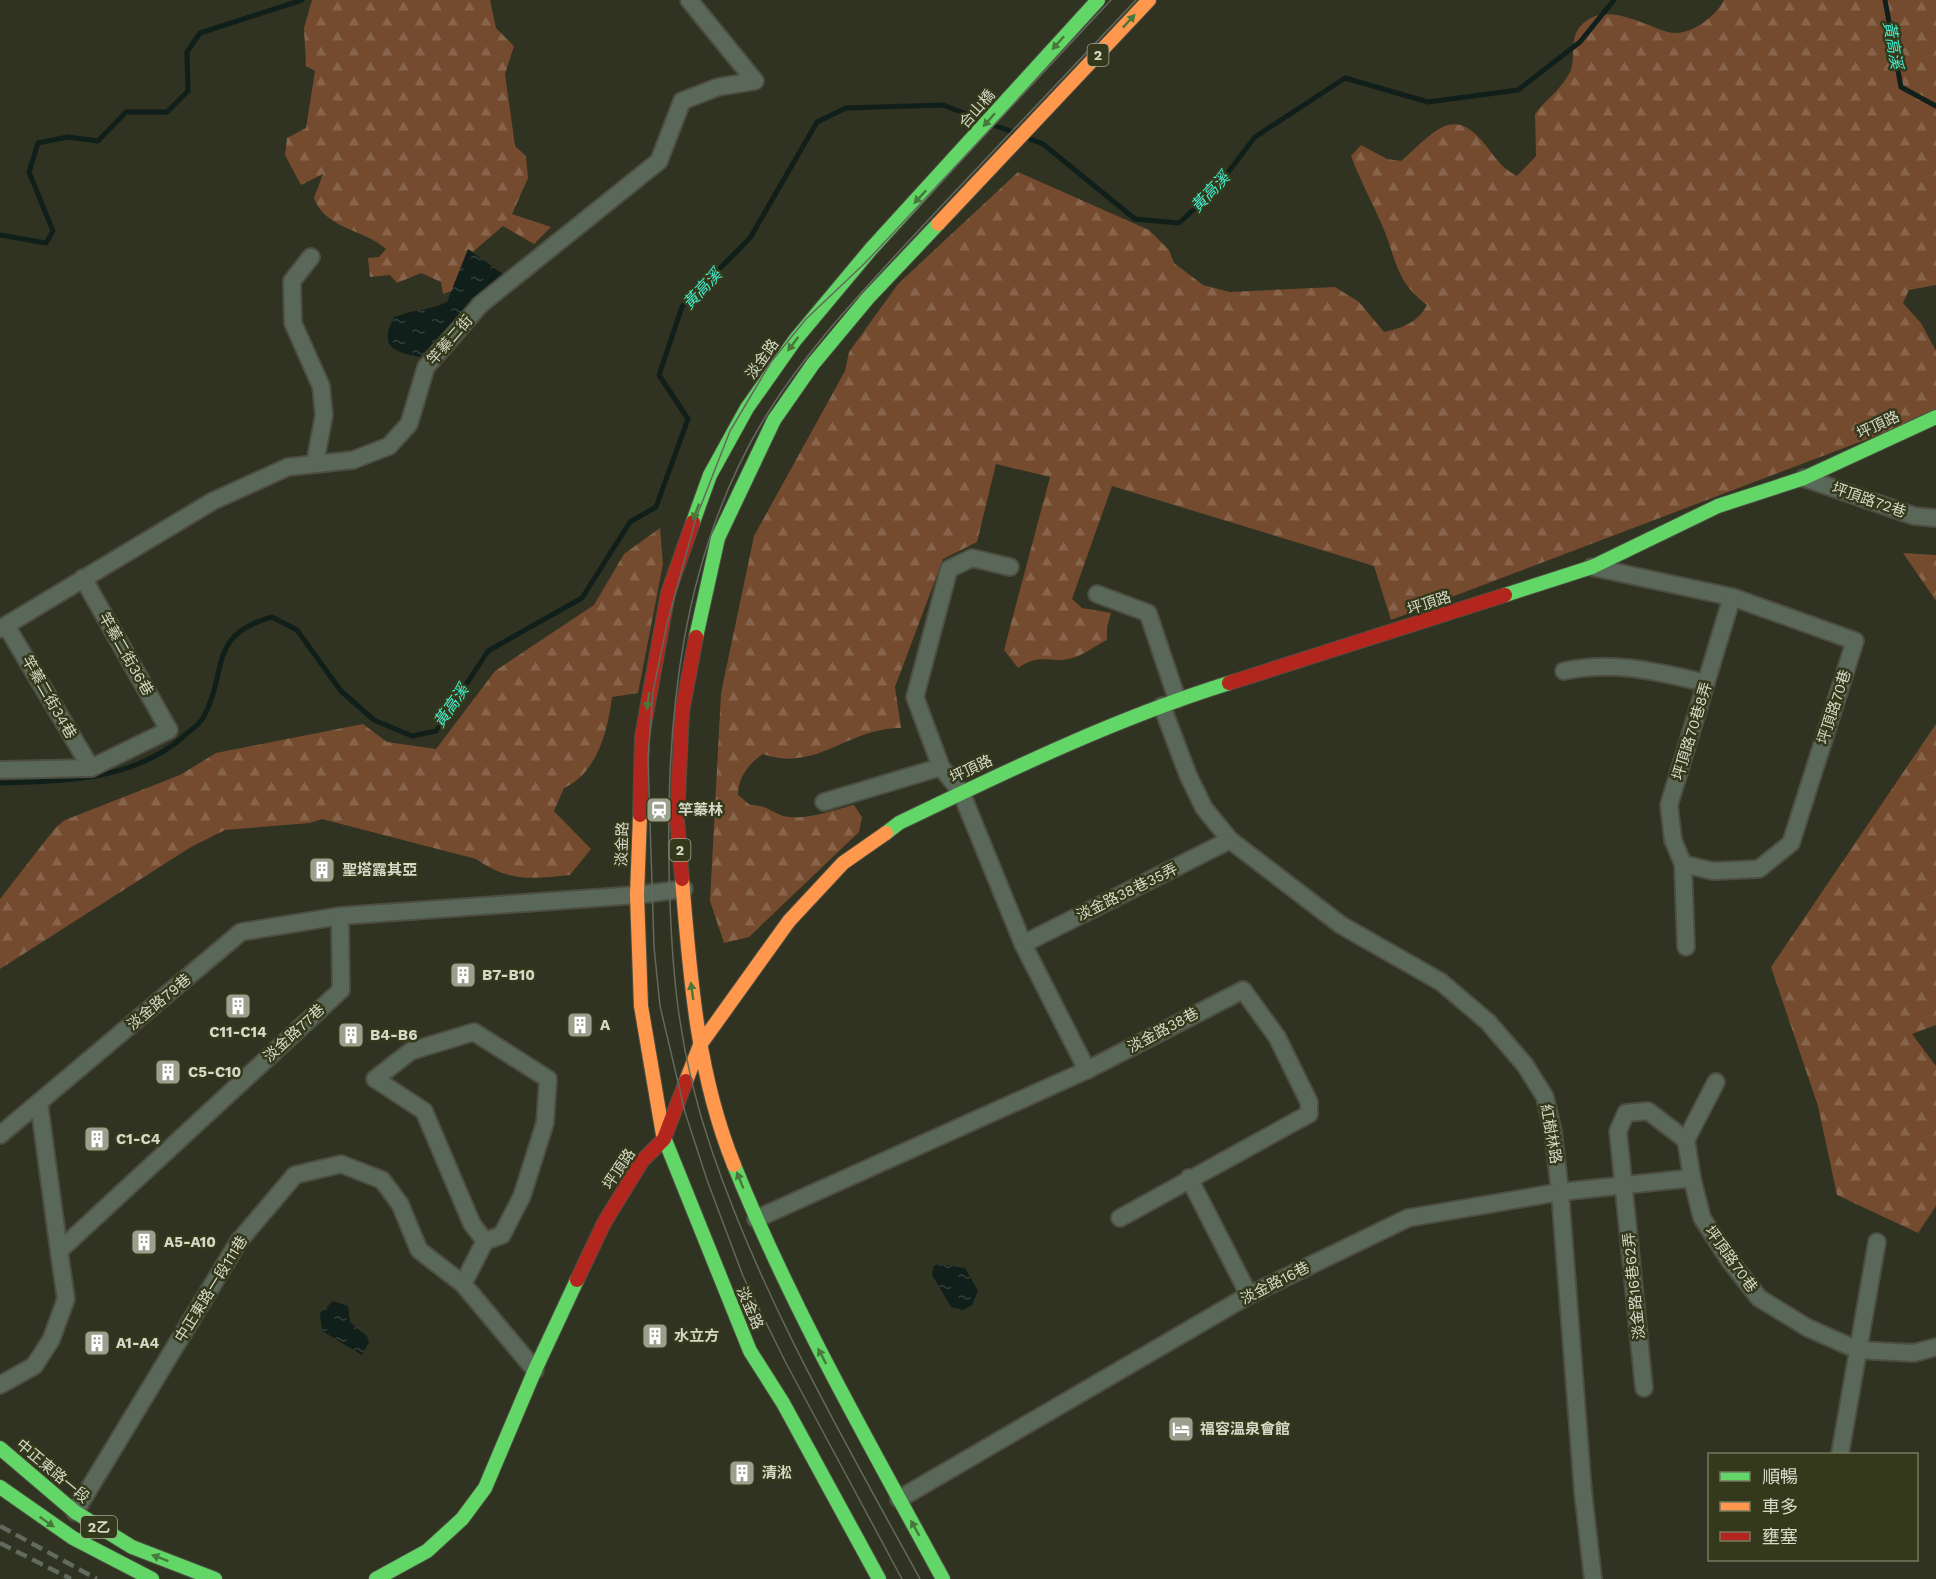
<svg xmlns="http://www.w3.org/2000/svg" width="1936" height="1579" viewBox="0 0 1936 1579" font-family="'Work Sans','Noto Sans TC',sans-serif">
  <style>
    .forest { fill: url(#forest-firs) }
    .water { fill: url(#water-ripples) }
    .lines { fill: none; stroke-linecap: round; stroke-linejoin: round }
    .stream { stroke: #111f1b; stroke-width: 5 }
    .street-casing { stroke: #4d4e41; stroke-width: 20 }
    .fast-casing { stroke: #4d4e41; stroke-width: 16 }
    .slow-casing { stroke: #4d4e41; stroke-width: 16 }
    .jam-casing { stroke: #4d4e41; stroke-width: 16 }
    .street { stroke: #5a6859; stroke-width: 16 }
    .fast { stroke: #63d668; stroke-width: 14 }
    .slow { stroke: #ff974d; stroke-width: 14 }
    .jam { stroke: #b3261e; stroke-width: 14 }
    .tram { stroke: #62695e; stroke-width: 1.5 }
    .rail { stroke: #62695e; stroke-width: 4.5; stroke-dasharray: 12 6; stroke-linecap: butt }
    .oneway { fill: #47783a }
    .labels { text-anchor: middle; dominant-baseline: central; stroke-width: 5; stroke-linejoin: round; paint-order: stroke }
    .shield { fill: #35391b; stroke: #a5a993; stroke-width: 1.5 }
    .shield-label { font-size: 14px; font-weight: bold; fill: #d5d9c7 }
    .street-label { font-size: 15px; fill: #d5d9c7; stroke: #35391b }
    .poi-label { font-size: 15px; font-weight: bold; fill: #d5d9c7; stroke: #35391b; text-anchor: start }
    .water-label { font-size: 16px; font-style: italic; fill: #43edd0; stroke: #35391b }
  </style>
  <defs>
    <pattern id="forest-firs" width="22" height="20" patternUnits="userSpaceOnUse" patternTransform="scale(1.5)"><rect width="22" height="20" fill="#744b2e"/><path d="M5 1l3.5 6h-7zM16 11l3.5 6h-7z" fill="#87644b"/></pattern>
    <pattern id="water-ripples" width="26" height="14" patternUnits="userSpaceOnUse" patternTransform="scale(1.5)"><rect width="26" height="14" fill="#111f1b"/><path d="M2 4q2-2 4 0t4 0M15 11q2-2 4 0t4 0" fill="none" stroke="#333f3b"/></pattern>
  </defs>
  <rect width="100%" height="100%" fill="#303222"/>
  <g class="forest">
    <path d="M312 0H490L496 28 514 46 505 74 515 146 526 156 528 178 512 214 551 227 534 244 503 226 468 256 454 290 443 294 441 282 421 273 397 283 390 275 370 277 368 258 379 257 386 249C364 229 325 229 314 198L323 174 301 185 285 155 287 138 306 128 315 71 306 66 304 28Z"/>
    <path d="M1724 0H1936V285L1909 290 1903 303 1921 323 1936 351V413L1391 620 1374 566 1112 486 1072 599 1082 608 1111 613 1107 627V640C1096 645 1081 657 1069 659 1047 663 1041 653 1018 668L1004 650 1050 477 996 464 977 542 943 559 895 687 901 728C847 728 816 773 763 754 748 764 738 778 738 795L750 805C770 805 774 816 789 817 811 819 834 810 854 805L862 817 859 832 749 937 724 943 710 901 721 693 754 536 845 371 849 352 898 284 1018 172 1149 230 1169 250 1174 263 1203 285 1230 292 1335 287 1359 302 1384 332C1403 328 1418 322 1427 305 1394 280 1397 259 1382 225 1372 202 1360 180 1351 156L1361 145 1387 159 1401 161C1434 133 1453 102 1487 147 1497 160 1503 169 1517 176L1536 156 1535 114C1545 100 1562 89 1570 72 1578 56 1565 33 1589 19 1613 5 1646 26 1668 32 1687 38 1716 17 1724 0Z"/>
    <path d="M660 528 663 564 638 693 612 697C608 731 597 773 564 788L554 811 591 849 570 875C532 879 509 882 476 859L322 819 310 823 225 830 191 847 0 969V899L56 827 65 820 180 775 216 753 363 724 387 742 436 749 495 671 594 605 624 554Z"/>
    <polygon points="1903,553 1936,555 1936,601"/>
    <polygon points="1936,724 1936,1025 1912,1034 1936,1066 1936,1206 1918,1233 1837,1195 1818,1106 1771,967"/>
  </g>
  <g class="water">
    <path d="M468 249 503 274 469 304 420 357C392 352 379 346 394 317 412 310 430 310 447 302Z"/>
    <polygon points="939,1264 965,1268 978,1291 972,1305 963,1310 951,1307 932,1275 934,1266"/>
    <polygon points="333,1301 348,1306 350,1322 367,1336 369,1342 362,1355 322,1331 320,1313"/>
  </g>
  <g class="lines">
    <g class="stream">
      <polyline points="1885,0 1901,87 1936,106"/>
      <polyline points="993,125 1013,132"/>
      <polyline points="1030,139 1043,144 1135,219 1179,223 1213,192 1255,137 1345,78 1428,102 1518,90 1580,42 1614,0"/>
      <polyline points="0,235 46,243 53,231 29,172 38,143 68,137 98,141 126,112 167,112 188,91 187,52 200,33 302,0"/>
      <path d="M0 783C64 781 132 781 183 737 189 731 199 725 203 718 229 671 206 635 272 617L297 630 341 691 374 720 412 736 436 731 488 651 582 598 630 522 656 507 688 419 659 375 682 307 750 238 817 122 846 108 943 105 979 119"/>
    </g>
    <defs>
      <g id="street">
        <polyline points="311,257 292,281 293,323 321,386 324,415 315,463"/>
        <polyline points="1804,478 1914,516 1936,518"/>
        <polyline points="1010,567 972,558 949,569 915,697 941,767 961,792 1023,944 1087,1070"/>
        <polyline points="1592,567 1732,597 1855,641 1791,843 1759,869 1713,871 1683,864"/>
        <polyline points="1097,594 1148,613 1177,699"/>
        <polyline points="7,627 91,768"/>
        <polyline points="0,629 213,501 288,467 353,460 389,446 409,424 426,367 481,304 659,161 682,101 718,87 755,81 689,0"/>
        <path d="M1564 671C1614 660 1658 672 1706 683"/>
        <polyline points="1162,706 1188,775 1204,808 1230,840 1341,925 1441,982 1488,1022 1525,1065 1545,1097 1553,1132 1560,1192 1583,1492 1593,1579"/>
        <polyline points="0,770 91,768 169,730 83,578"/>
        <polyline points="824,802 941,767"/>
        <polyline points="1023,944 1230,840"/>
        <polyline points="1686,947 1683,864 1673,840 1669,805 1732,597"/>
        <polyline points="1716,1082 1686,1140 1692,1178 1702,1218 1730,1261 1759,1298 1808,1328 1858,1350 1914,1353 1936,1347"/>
        <polyline points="39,1103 59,1251"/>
        <polyline points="0,1135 241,932 340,916"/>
        <polyline points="1189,1178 1249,1295"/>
        <polyline points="756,1219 1087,1070 1243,990 1277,1037 1309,1102 1309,1114 1120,1218"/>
        <polyline points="463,1284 485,1241 502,1235 522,1196 545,1123 548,1079 474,1032 411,1051 375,1079 424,1111 472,1224 485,1241"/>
        <polyline points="0,1385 34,1366 51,1340 66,1299 59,1251 341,990 340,916 637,895 684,889"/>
        <polyline points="1644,1388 1618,1131 1626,1113 1648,1111 1686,1140"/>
        <polyline points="1840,1454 1877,1242"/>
        <polyline points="899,1499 1249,1295 1408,1218 1560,1192 1692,1178"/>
        <polyline points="75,1512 239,1241 295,1175 341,1164 382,1180 400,1204 419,1250 463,1284 535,1370"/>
      </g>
      <g id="fast">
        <polyline points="693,522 710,475 747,408 795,340 871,249 1098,0"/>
        <polyline points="1505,595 1592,567 1718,506 1804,478 1936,417"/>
        <polyline points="696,637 718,538 774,420 813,364 868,298 938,224"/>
        <path d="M886 833 899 823C1007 771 1114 719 1229 683"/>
        <polyline points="663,1135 750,1351 783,1403 879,1579"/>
        <path d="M734 1165C792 1309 869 1443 943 1579"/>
        <polyline points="0,1448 75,1512 132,1547 215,1579"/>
        <polyline points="0,1487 73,1538 152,1579"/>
        <polyline points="376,1579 427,1551 462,1519 485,1488 535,1370 577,1280"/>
      </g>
      <g id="slow">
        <polyline points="938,224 1149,0"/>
        <polyline points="640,815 637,895 641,1006 663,1135"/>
        <path d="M682 879C690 976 697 1074 734 1165"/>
        <polyline points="686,1081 700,1045 789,921 843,863 886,833"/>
      </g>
      <g id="jam">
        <polyline points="1229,683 1505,595"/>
        <polyline points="640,815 642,737 668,593 693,522"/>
        <polyline points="682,879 677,819 682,712 696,637"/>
        <polyline points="577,1280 604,1223 642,1161 664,1139 686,1081"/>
      </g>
    </defs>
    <use href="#street" class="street-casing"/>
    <use href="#fast" class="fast-casing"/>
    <use href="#slow" class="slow-casing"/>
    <use href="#jam" class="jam-casing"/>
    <use href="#street" class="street"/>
    <use href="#fast" class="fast"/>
    <use href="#slow" class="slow"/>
    <use href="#jam" class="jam"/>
    <g class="tram">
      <polyline points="902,1579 786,1363 743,1276 707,1180 685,1112 660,1006 654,947 648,758 653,692 667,624 696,518 730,431 771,362 806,319 865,263 1111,0"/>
      <path d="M920 1579C844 1440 763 1301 712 1151 678 1053 671 970 669 868 666 716 682 558 761 424 807 347 871 282 932 216 1000 144 1068 72 1136 0"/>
    </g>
    <g class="rail">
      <polyline points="0,1526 97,1579"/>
      <polyline points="0,1543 71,1579"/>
    </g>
  </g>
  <defs><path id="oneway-solid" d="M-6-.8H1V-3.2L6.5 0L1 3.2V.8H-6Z" transform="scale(1.5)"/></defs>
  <g class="oneway">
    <use href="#oneway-solid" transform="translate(1129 21) rotate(-47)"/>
    <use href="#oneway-solid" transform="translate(1058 43) rotate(132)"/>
    <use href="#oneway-solid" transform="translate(989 120) rotate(131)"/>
    <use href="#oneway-solid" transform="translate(920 197) rotate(133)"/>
    <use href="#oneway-solid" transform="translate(793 344) rotate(127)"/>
    <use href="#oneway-solid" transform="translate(696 512) rotate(110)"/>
    <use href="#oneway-solid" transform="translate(648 701) rotate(98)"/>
    <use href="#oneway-solid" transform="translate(692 991) rotate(-98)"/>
    <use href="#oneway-solid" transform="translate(740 1180) rotate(-112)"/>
    <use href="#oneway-solid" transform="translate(822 1356) rotate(-118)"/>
    <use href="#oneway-solid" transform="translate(47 1522) rotate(35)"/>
    <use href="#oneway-solid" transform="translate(915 1528) rotate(-119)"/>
    <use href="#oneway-solid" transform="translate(160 1558) rotate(-159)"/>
  </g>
  <defs>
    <symbol id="station-square" viewBox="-11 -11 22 22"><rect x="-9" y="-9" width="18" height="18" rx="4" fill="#9b9f8d" stroke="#35391b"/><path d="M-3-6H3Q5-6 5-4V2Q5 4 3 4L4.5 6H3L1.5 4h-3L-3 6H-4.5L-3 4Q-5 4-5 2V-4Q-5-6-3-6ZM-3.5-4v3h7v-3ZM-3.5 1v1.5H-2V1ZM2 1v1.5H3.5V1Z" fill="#fff"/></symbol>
    <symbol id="building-square" viewBox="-11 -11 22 22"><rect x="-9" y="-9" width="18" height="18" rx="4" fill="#9b9f8d" stroke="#35391b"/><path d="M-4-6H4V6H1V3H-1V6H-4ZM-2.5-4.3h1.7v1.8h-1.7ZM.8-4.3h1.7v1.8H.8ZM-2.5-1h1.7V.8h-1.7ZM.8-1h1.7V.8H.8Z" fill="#fff"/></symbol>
    <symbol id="hotel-square" viewBox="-11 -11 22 22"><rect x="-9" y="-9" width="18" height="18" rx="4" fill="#9b9f8d" stroke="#35391b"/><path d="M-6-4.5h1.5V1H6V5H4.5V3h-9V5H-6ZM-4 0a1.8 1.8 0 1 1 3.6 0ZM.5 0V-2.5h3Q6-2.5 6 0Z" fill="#fff"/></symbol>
  </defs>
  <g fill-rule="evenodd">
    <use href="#station-square" x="644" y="795" width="30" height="30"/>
    <use href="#building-square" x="307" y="855" width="30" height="30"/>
    <use href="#building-square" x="448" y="960" width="30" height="30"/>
    <use href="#building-square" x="223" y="991" width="30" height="30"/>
    <use href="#building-square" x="565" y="1010" width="30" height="30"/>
    <use href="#building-square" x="336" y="1020" width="30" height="30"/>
    <use href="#building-square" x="153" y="1057" width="30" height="30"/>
    <use href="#building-square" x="82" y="1124" width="30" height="30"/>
    <use href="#building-square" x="129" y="1227" width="30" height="30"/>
    <use href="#building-square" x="640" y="1321" width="30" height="30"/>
    <use href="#building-square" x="82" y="1328" width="30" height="30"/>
    <use href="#hotel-square" x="1166" y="1414" width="30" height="30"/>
    <use href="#building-square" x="727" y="1458" width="30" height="30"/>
  </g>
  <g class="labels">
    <g class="shield">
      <rect x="1087.5" y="44" width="21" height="22" rx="4.5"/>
      <rect x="669.5" y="839" width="21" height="22" rx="4.5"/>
      <rect x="81" y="1516" width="36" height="22" rx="4.5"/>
    </g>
    <g class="shield-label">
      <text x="1098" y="55">2</text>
      <text x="680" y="850">2</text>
      <text x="99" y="1527">2乙</text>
    </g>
    <g class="street-label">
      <text transform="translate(977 109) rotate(-49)">合山橋</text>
      <text transform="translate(450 340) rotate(-49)">竿蓁二街</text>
      <text transform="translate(762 359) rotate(-55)">淡金路</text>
      <text transform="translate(1878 425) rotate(-25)">坪頂路</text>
      <text transform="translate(1869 500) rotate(19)">坪頂路72巷</text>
      <text transform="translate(1429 603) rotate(-18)">坪頂路</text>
      <text transform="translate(126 654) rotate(60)">竿蓁二街36巷</text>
      <text transform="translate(49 697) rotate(60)">竿蓁二街34巷</text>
      <text transform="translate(1834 707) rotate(-72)">坪頂路70巷</text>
      <text transform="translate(1692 731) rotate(-73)">坪頂路70巷8弄</text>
      <text transform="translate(971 769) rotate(-25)">坪頂路</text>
      <text transform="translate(622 844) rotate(-88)">淡金路</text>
      <text transform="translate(1127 892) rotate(-26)">淡金路38巷35弄</text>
      <text transform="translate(159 1002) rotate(-40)">淡金路79巷</text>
      <text transform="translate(1163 1030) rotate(-28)">淡金路38巷</text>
      <text transform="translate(294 1033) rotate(-43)">淡金路77巷</text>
      <text transform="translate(1551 1134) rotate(80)">紅樹林路</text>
      <text transform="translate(619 1169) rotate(-56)">坪頂路</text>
      <text transform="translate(1731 1259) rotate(54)">坪頂路70巷</text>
      <text transform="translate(1275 1283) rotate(-27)">淡金路16巷</text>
      <text transform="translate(1634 1286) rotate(-96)">淡金路16巷62弄</text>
      <text transform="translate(211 1289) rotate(-58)">中正東路一段111巷</text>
      <text transform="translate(750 1308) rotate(67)">淡金路</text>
      <text transform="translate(53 1471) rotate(40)">中正東路一段</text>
    </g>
    <g class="poi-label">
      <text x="678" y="810">竿蓁林</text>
      <text x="342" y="870">聖塔露其亞</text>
      <text x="482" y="975">B7-B10</text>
      <text x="600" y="1025">A</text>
      <text x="238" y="1032" text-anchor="middle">C11-C14</text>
      <text x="370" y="1035">B4-B6</text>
      <text x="188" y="1072">C5-C10</text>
      <text x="116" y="1139">C1-C4</text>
      <text x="164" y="1242">A5-A10</text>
      <text x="674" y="1336">水立方</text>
      <text x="116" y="1343">A1-A4</text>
      <text x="1200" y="1429">福容溫泉會館</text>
      <text x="762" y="1473">清淞</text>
    </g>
    <g class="water-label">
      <text transform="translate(1893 45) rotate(80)">黃高溪</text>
      <text transform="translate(1210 192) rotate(-47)">黃高溪</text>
      <text transform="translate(702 289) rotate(-47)">黃高溪</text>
      <text transform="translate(451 706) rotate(-55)">黃高溪</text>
    </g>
  </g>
  <rect x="1708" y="1453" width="210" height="108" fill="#35391b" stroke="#757960" stroke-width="1.5"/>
  <rect x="1720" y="1472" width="30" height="9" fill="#63d668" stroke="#757960" stroke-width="1.5"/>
  <text x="1762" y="1483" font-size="18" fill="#d5d9c7">順暢</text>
  <rect x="1720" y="1502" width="30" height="9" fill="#ff974d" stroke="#757960" stroke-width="1.5"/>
  <text x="1762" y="1513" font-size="18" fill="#d5d9c7">車多</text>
  <rect x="1720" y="1532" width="30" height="9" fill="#b3261e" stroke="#757960" stroke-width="1.5"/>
  <text x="1762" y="1543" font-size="18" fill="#d5d9c7">壅塞</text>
</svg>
